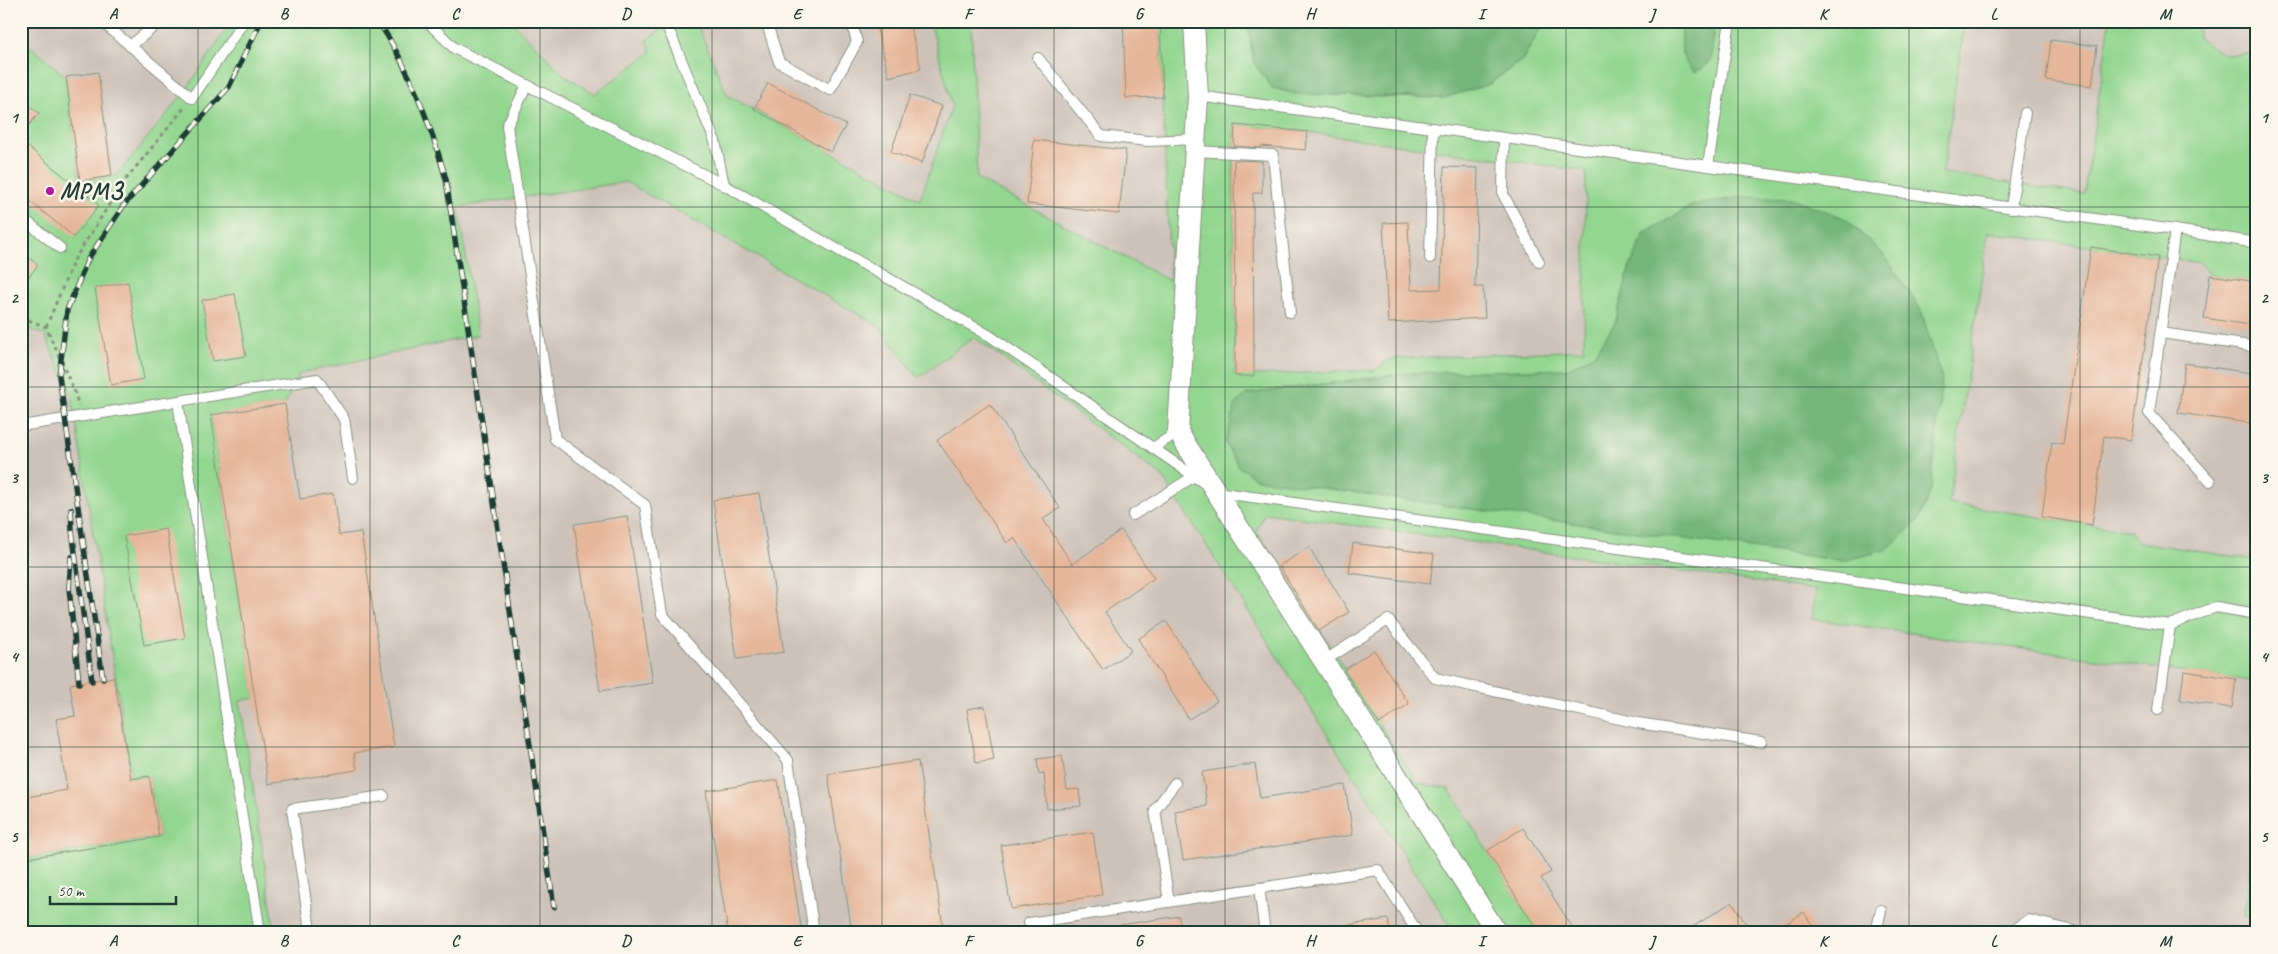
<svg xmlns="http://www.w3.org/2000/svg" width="2278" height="954" viewBox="0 0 2278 954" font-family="Caveat,sans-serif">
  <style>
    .industrial { fill: #cdc2b9 }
    .green { fill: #92d68f; stroke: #588a62; fill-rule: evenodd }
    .forest { fill: #75b77a; stroke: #4a7a57 }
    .building { fill: #e6b69a }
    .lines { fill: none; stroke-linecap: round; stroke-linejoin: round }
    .service-casing { stroke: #8a9282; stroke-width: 12 }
    .minor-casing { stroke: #8a9282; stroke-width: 22 }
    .path { stroke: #8a9282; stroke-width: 3; stroke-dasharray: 4 4; stroke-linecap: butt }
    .service { stroke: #fff; stroke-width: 10 }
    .minor { stroke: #fff; stroke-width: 20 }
    .rail-casing { stroke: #1f3d34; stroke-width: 5.5 }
    .rail { stroke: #fbf7ec; stroke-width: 4; stroke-dasharray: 11; stroke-linecap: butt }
    .grid { fill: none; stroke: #1f3d34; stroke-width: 1; stroke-opacity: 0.55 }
    .poi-dot { fill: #b5179e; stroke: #fbf7ec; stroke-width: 2 }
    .labels { text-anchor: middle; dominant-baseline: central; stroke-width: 5; stroke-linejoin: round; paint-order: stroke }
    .poi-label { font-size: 24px; font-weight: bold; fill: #1f3d34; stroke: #fbf7ec; text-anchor: start }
    .neatline { fill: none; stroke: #1f3d34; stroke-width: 2 }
    .grid-label { font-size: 16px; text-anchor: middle; font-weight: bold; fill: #1f3d34 }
  </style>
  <rect width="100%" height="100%" fill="#fbf7ec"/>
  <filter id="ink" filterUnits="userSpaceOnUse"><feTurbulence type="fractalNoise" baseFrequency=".02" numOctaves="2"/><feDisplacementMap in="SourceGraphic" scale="10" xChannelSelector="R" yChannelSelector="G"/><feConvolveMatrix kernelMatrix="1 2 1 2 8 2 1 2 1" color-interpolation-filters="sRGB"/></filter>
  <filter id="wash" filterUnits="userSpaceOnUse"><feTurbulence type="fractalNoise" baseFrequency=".0096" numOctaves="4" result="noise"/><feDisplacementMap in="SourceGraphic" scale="20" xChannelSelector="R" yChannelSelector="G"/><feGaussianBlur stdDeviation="1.12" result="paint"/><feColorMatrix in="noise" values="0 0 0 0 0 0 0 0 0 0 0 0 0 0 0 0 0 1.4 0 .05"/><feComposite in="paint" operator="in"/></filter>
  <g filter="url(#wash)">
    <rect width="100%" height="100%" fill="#f4e8d0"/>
    <g class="industrial">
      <polygon points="28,21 232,21 184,93 116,176 80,181 66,77 21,38 21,29"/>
      <polygon points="511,21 672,21 647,40 651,51 595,94 564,75"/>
      <polygon points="696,21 930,21 952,106 920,200 726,95"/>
      <polygon points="971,21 1160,21 1170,281 977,179"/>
      <polygon points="1965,21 2110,21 2084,194 1943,173"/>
      <polygon points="2198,21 2257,21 2257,53 2225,55 2198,38"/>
      <polygon points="1235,125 1308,132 1586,171 1584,350 1390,359 1376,370 1235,376 1233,143"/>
      <polygon points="626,182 880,327 917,378 974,337 1162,476 1454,933 275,933 240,701 255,698 211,415 300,373 477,335 458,207"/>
      <polygon points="1988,232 2201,263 2210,275 2257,282 2257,560 2139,542 2130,531 1949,504"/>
      <polygon points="21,326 45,335 72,397 131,779 149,776 159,837 21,859"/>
      <polygon points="1265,513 1816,590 1812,619 2257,682 2257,819 2244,915 2257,918 2257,933 1539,933 1448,788 1417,783 1256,530"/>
    </g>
    <g class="green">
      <path d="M232 21H511L564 75 595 94 651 52 647 40 672 21H696L727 95 920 200 952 106 930 21H971L977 179 1170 281 1160 21H1247L1254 63 1375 97 1443 98 1490 84 1523 59 1545 21H1682V55L1711 62 1713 21H1965L1943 173 2084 194 2110 21H2198V38L2225 55 2257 53V282L2210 275 2201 263 1988 232 1949 503 2130 531 2139 542 2257 560V682L1812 619 1816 590 1265 513 1256 530 1417 783 1448 788 1539 933H1454L1162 476 974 337 918 378 880 327 626 182 458 207 478 335 300 373 285 404 211 416 255 698 240 701 275 933H21V859L159 837 149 776 131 779 72 397 45 335 21 326V38L66 77 80 180 116 176 184 93ZM1235 125 1308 132 1586 171 1584 350 1390 359 1376 370 1235 376 1233 143ZM1794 199 1846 219 1884 255 1843 561 1246 394 1409 373 1567 369 1595 354 1615 323 1630 267 1645 233Z"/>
      <polygon points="2257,819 2257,918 2244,915"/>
    </g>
    <g class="forest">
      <polygon points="1247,21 1545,21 1523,59 1489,84 1444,98 1296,94 1272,88 1254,63"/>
      <path d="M1682 21H1713C1712 40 1717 65 1695 72 1678 61 1682 40 1682 21Z"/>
      <polygon points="1743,197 1794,199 1846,219 1884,255 1921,310 1942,379 1931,490 1919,520 1886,550 1843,561 1257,479 1239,467 1225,443 1235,405 1246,394 1409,373 1567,369 1595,354 1615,323 1630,267 1645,233 1693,205"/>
    </g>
    <g id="blocks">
      <g class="building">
        <polygon points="875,21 909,21 921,69 889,77"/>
        <polygon points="1123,21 1160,21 1163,97 1126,98"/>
        <polygon points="2051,40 2097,46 2092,86 2046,80"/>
        <polygon points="98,72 112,176 80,181 66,77"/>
        <polygon points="768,83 846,125 831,152 754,109"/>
        <polygon points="910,95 942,106 922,163 891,152"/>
        <polygon points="21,99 39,113 21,135"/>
        <polygon points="1235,125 1308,132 1306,150 1261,146 1261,148 1234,146"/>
        <polygon points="1034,140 1126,150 1119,214 1027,204"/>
        <polygon points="27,146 99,205 74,237 21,194 21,153"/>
        <polygon points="1234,160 1262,161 1262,193 1253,193 1254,376 1235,376"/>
        <polygon points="1444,167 1478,168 1475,287 1483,287 1485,318 1388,323 1383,223 1408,222 1411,290 1441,289"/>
        <polygon points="2091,247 2158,257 2131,440 2104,436 2092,525 2042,517 2052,442 2063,444"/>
        <polygon points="21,252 38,265 21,287"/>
        <polygon points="2210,275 2257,282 2257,326 2204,318"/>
        <polygon points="128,282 144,379 111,385 95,288"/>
        <polygon points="235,294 246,356 213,361 202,300"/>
        <polygon points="2185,363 2257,374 2257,424 2178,413"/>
        <polygon points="285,404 300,499 333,494 339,535 361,532 394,747 354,753 357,770 268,784 211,415"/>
        <polygon points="990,404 1060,508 1043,519 1072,564 1121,530 1154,578 1105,612 1131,651 1103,670 1014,538 1007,543 937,440"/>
        <polygon points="759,493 784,652 737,659 713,500"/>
        <polygon points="627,516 653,683 600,691 574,524"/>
        <polygon points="166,529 185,638 144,645 124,536"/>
        <polygon points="1353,543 1434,554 1430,584 1349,573"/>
        <polygon points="1309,547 1349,612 1319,631 1279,566"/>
        <polygon points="1166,621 1217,701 1189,719 1138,639"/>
        <polygon points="1374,650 1409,704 1379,724 1344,670"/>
        <polygon points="2184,671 2236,679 2232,708 2180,700"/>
        <polygon points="114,677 131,779 149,776 159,837 21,859 21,798 67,790 56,719 75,716 70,684"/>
        <polygon points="985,706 994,760 976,763 967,709"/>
        <polygon points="1062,756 1067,790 1079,789 1081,806 1047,809 1044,773 1039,774 1037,759"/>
        <polygon points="918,761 944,933 852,933 828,774"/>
        <polygon points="1255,764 1260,798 1345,785 1353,835 1183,860 1175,811 1207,806 1202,772"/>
        <polygon points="778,780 802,933 728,933 706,791"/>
        <polygon points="1523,828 1551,872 1541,878 1576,933 1539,933 1487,851"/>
        <polygon points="1093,832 1102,895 1011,909 1001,845"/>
        <polygon points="1732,902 1752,933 1683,933"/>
        <polygon points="1804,912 1817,933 1772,933"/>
        <polygon points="1179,916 1181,933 1120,933 1120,925"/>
        <polygon points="1388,919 1390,933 1350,933 1349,925"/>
      </g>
    </g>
  </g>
  <g filter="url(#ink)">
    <use href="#blocks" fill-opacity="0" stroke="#8a9282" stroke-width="1"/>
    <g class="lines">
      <defs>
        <g id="service">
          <polyline points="101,21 192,98 244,21"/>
          <polyline points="427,21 454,48 724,185 990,336 1204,483"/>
          <polyline points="665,21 715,141 724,185"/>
          <polyline points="766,21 779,62 830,90 857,42 851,21"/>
          <polyline points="130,46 161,21"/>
          <polyline points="1038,58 1101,136 1148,141 1195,139"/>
          <polyline points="527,85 507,126 555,439 645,505 662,614 788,760 814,933"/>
          <polyline points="1198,96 2175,230 2257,243"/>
          <polyline points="1504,138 1503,194 1539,262"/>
          <polyline points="1194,151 1273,155 1290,312"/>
          <polyline points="1708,166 1730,21"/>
          <polyline points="2011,208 2025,113"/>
          <polyline points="21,217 60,248"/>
          <polyline points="2175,230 2149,413 2210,481"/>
          <polyline points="1430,258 1433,128"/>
          <polyline points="2161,333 2257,347"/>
          <polyline points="178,402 260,933"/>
          <polyline points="21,426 317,379 344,419 353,478"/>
          <polyline points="1153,448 1178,432"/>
          <polyline points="1216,492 2170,625 2216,607 2257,614"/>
          <polyline points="1133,515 1199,473"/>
          <polyline points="1324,661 1388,620 1435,678 1638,723 1761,742"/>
          <polyline points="2158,710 2170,625"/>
          <polyline points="1259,888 1265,933"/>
          <polyline points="1169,902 1155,810 1175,783"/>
          <polyline points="1029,923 1378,870 1418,933"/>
          <polyline points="292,933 310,930 292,809 384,796"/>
          <polyline points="1876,933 1881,910"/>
          <polyline points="2009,933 2029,920 2082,933"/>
        </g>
        <polyline id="minor" points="1194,21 1198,96 1178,432 1497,933"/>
      </defs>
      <use href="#service" class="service-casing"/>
      <use href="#minor" class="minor-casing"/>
      <g class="path">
        <polyline points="21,317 46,327 76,395 78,406"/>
        <polyline points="46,327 74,260 123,183 185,107"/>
      </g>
      <use href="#service" class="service"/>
      <use href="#minor" class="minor"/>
      <defs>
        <g id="rail">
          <path d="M378 21C410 69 430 123 446 179L554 907"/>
          <polyline points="71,509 72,530 92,681"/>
          <polyline points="71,557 69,588 79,683"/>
          <polyline points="103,679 59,376 67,310 88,259 124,205 229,87 261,21"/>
        </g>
      </defs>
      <use href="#rail" class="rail-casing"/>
      <use href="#rail" class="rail"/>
    </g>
  </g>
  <path class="grid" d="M198 21V933M370 21V933M540 21V933M712 21V933M882 21V933M1054 21V933M1225 21V933M1396 21V933M1566 21V933M1738 21V933M1909 21V933M2080 21V933M21 207H2257M21 387H2257M21 567H2257M21 747H2257"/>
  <circle class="poi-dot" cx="50" cy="191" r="5"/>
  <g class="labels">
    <g class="poi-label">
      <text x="60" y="191">МРМЗ</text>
    </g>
  </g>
  <rect width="2278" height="954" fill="none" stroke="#fbf7ec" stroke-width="55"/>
  <path d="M50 896v8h126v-8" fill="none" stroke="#1f3d34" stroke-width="2.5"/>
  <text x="58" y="896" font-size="15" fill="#1f3d34" stroke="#fbf7ec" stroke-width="4" paint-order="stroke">50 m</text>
  <rect x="28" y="28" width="2222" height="898" class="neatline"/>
  <g class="grid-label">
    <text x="113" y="19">A</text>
    <text x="284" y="19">B</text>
    <text x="455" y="19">C</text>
    <text x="626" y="19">D</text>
    <text x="797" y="19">E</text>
    <text x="968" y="19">F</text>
    <text x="1139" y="19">G</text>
    <text x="1310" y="19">H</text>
    <text x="1481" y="19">I</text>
    <text x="1652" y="19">J</text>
    <text x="1823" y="19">K</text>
    <text x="1994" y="19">L</text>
    <text x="2165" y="19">M</text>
    <text x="14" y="123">1</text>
    <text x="2264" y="123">1</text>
    <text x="14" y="303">2</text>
    <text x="2264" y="303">2</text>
    <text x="14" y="483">3</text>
    <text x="2264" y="483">3</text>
    <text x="14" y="662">4</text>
    <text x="2264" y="662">4</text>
    <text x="14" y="842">5</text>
    <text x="2264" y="842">5</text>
    <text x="113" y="946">A</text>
    <text x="284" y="946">B</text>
    <text x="455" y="946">C</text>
    <text x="626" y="946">D</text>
    <text x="797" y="946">E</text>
    <text x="968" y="946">F</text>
    <text x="1139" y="946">G</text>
    <text x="1310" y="946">H</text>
    <text x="1481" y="946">I</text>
    <text x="1652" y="946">J</text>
    <text x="1823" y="946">K</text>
    <text x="1994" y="946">L</text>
    <text x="2165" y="946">M</text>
  </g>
</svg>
